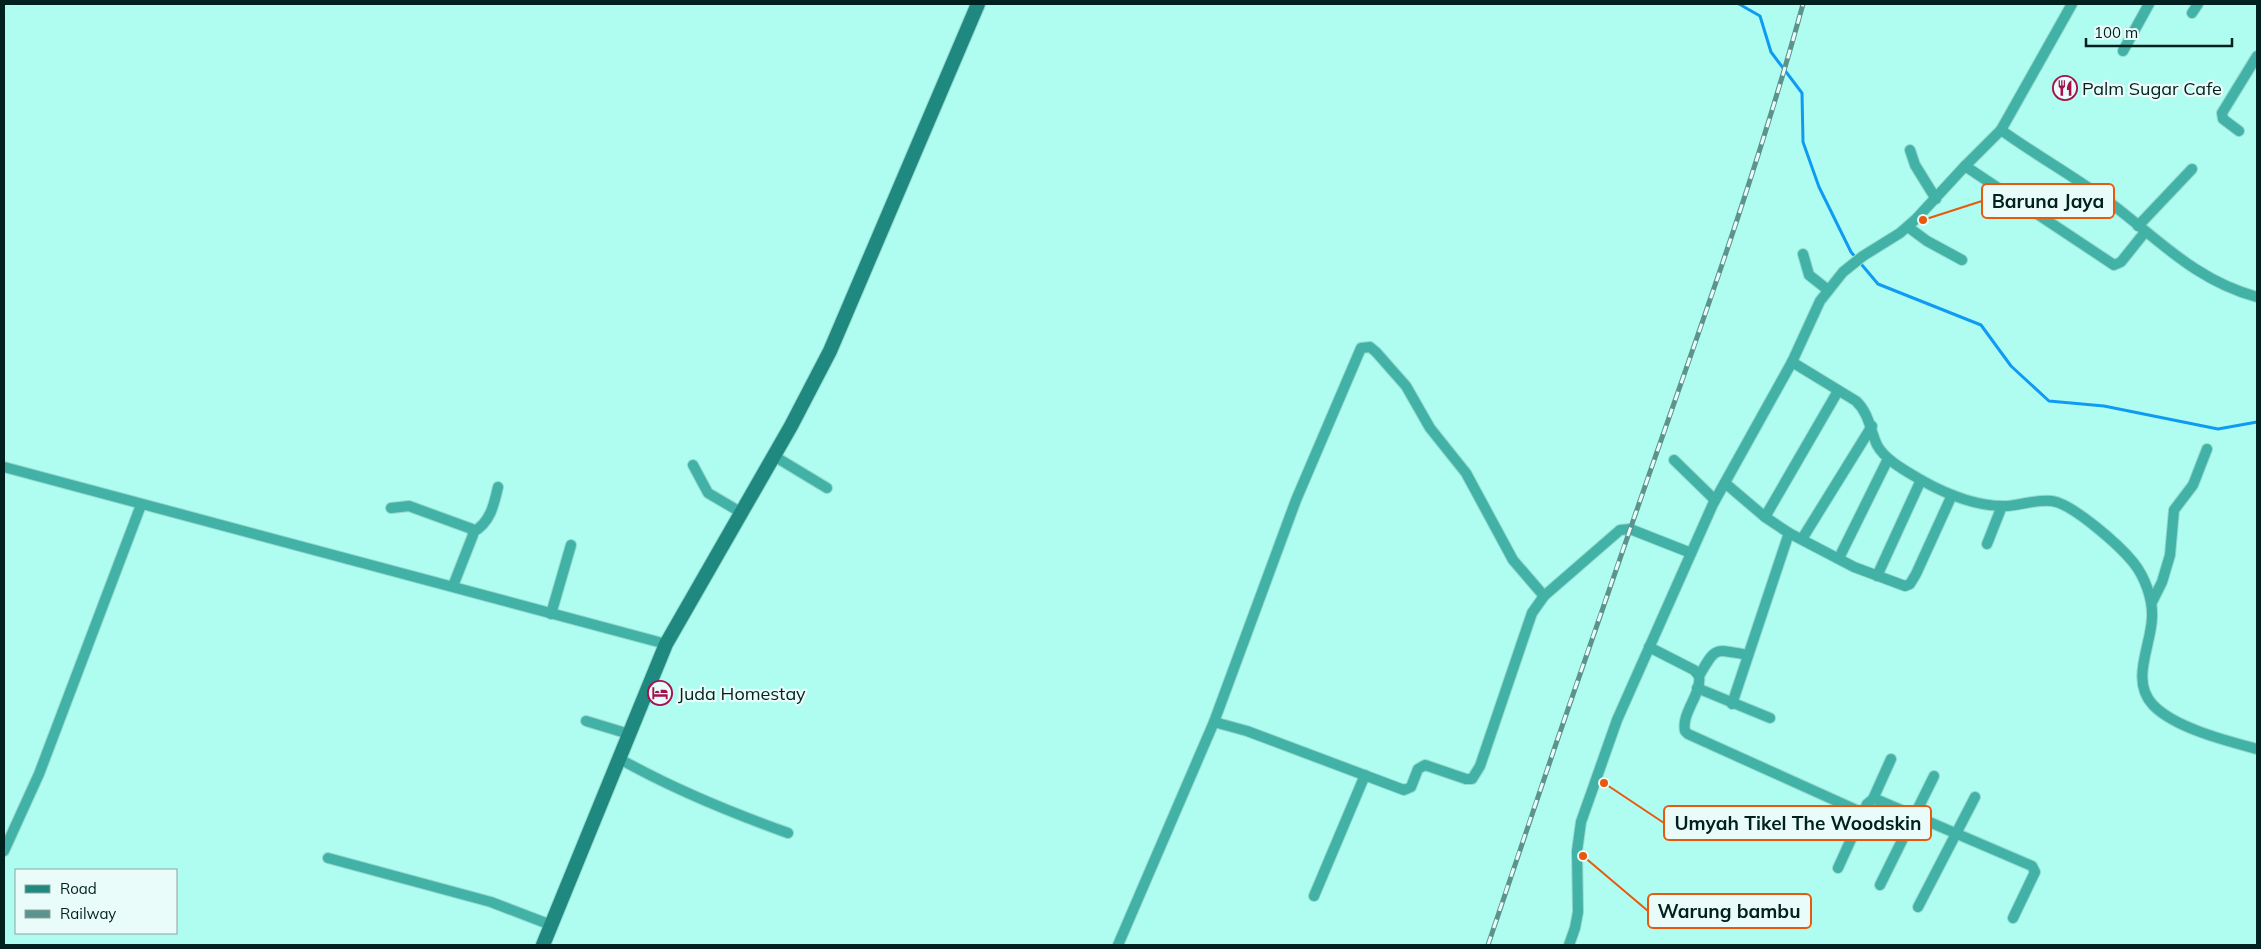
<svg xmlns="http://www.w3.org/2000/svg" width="2261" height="949" viewBox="0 0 2261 949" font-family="Mulish,sans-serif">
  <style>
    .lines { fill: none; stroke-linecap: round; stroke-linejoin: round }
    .stream { stroke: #109bf2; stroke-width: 3 }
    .street-casing { stroke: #93d9cf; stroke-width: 12 }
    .secondary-casing { stroke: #93d9cf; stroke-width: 16 }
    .street { stroke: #42b1a6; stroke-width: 10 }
    .secondary { stroke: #20897f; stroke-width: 14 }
    .rail-casing { stroke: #5c938c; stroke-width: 5 }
    .rail { stroke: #eafcf9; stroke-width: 3; stroke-dasharray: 9; stroke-linecap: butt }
    .labels { text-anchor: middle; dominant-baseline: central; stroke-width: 4.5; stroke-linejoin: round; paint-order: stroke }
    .poi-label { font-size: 18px; fill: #01211e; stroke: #eafcf9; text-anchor: start }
    .leader { fill: none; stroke: #e8590c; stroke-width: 2 }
    .callout-dot { fill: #e8590c; stroke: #eafcf9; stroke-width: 2 }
    .callout { fill: #eafcf9; stroke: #e8590c; stroke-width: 2 }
    .callout-label { font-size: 19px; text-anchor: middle; font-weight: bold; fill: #01211e }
  </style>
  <rect width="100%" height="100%" fill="#affcf1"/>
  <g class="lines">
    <polyline class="stream" points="1739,4 1760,16 1771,52 1802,93 1803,142 1819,187 1851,252 1878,284 1981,325 2011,366 2049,401 2104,406 2218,429 2257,422"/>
    <defs>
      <g id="street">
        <polyline points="2192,13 2198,4"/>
        <polyline points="2123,51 2149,4"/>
        <path d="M2001 130C2037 156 2077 178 2113 205 2160 241 2197 281 2257 297"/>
        <polyline points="2239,131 2223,119 2222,113 2257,56"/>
        <polyline points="1910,150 1915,165 1936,199"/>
        <polyline points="1965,166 2114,265 2121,262 2145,232"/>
        <polyline points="2138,226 2192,169"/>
        <polyline points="1908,227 1927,241 1962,260"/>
        <polyline points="1803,254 1809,275 1828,290"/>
        <path d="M1792 362 1856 401C1869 413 1870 430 1877 445 1885 460 1906 471 1921 480 1946 494 1977 507 2007 506 2021 505 2038 499 2052 501 2073 504 2119 545 2133 562 2145 577 2153 599 2152 618 2151 646 2130 681 2153 705 2175 728 2227 741 2257 749"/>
        <polyline points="774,456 827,488"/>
        <polyline points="1674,460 1715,500"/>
        <polyline points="693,465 708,493 742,513"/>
        <polyline points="4,467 666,644"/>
        <polyline points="1725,483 1765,517 1789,533 1854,567 1905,586 1910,584 1916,574 1952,495"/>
        <polyline points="391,508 409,506 472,529 473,535 453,586"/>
        <polyline points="1765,517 1838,391"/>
        <path d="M473 532C490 523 494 505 498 487"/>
        <polyline points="1802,539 1872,426"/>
        <polyline points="1987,544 2002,506"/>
        <polyline points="1839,558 1888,459"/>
        <polyline points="1877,576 1921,480"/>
        <polyline points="2152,602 2162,582 2170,555 2174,510 2193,485 2207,449"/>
        <polyline points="551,614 571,545"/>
        <path d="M1649 647 1694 670 1699 676C1702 694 1681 713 1685 731L1688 734 1863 813"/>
        <path d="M1699 676C1716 646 1714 649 1748 655"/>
        <polyline points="1697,688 1770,718"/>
        <polyline points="1732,704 1789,533"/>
        <polyline points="586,721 629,734"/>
        <polyline points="1214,722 1247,731 1404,790 1411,787 1418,769 1425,765 1466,779 1472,779 1480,766 1532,613 1544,596 1620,530 1630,529 1691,553"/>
        <path d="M618 758C673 789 729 812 788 833"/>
        <polyline points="1873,799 1891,759"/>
        <polyline points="4,851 39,774 141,505"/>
        <polyline points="328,858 491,902 551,925"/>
        <polyline points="1838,868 1867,804 1873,799 1878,800 2032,866 2035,872 2013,918"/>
        <polyline points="1880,885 1934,776"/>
        <polyline points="1314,896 1365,775"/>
        <polyline points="1918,907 1975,797"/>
        <polyline points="1118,945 1214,722 1296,500 1361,348 1370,347 1376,352 1406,386 1430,428 1466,473 1513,560 1544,596"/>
        <polyline points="1569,945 1575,928 1578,912 1577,851 1581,822 1617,720 1713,504 1792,362 1820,301 1843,272 1863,256 1900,233 1916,219 1965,166 2001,130 2072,4"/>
      </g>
      <polyline id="secondary" points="543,945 666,644 791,426 830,351 978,4"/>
    </defs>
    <use href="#street" class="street-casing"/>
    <use href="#secondary" class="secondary-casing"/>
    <use href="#street" class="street"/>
    <use href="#secondary" class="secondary"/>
    <defs>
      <path id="rail" d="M1488 945C1541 786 1596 627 1651 469 1705 315 1760 161 1803 4"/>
    </defs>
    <use href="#rail" class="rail-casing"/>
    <use href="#rail" class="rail"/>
  </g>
  <defs>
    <symbol id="restaurant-ring" viewBox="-11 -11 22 22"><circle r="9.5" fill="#eafcf9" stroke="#a5114c" stroke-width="1.5"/><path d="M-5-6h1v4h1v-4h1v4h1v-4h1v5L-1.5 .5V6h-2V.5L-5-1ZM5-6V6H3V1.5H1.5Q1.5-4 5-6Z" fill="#a5114c"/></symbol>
    <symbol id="hotel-ring" viewBox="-11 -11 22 22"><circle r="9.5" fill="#eafcf9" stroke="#a5114c" stroke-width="1.5"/><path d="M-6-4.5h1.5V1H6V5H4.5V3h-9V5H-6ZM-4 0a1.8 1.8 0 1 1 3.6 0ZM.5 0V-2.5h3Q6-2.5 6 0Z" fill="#a5114c"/></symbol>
  </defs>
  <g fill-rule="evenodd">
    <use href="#restaurant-ring" x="2051" y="74" width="28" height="28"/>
    <use href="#hotel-ring" x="646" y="679" width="28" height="28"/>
  </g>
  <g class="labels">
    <g class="poi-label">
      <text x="2082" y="88">Palm Sugar Cafe</text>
      <text x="678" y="693">Juda Homestay</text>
    </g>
  </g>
  <path class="leader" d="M1923 220L1982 201M1604 783L1664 823M1583 856L1648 911"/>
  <g class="callout-dot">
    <circle cx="1923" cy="220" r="5"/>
    <circle cx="1604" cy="783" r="5"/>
    <circle cx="1583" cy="856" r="5"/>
  </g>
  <g class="callout">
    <rect x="1982" y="184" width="132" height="34" rx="5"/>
    <rect x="1664" y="806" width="267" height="34" rx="5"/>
    <rect x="1648" y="894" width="163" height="34" rx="5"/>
  </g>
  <g class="callout-label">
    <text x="2048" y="208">Baruna Jaya</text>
    <text x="1798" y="830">Umyah Tikel The Woodskin</text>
    <text x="1729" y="918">Warung bambu</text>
  </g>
  <rect width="2261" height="949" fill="none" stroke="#01211e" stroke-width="10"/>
  <rect x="15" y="869" width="162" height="65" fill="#eafcf9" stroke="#8da4a1"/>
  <rect x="25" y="885" width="25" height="8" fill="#20897f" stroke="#8da4a1"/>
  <text x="60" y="894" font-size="15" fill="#01211e">Road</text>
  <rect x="25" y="910" width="25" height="8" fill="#5c938c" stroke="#8da4a1"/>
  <text x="60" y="919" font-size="15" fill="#01211e">Railway</text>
  <path d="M2086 38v8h146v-8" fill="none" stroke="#01211e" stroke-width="2.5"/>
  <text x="2094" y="38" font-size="15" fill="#01211e" stroke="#eafcf9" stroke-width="4" paint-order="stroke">100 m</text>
</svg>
